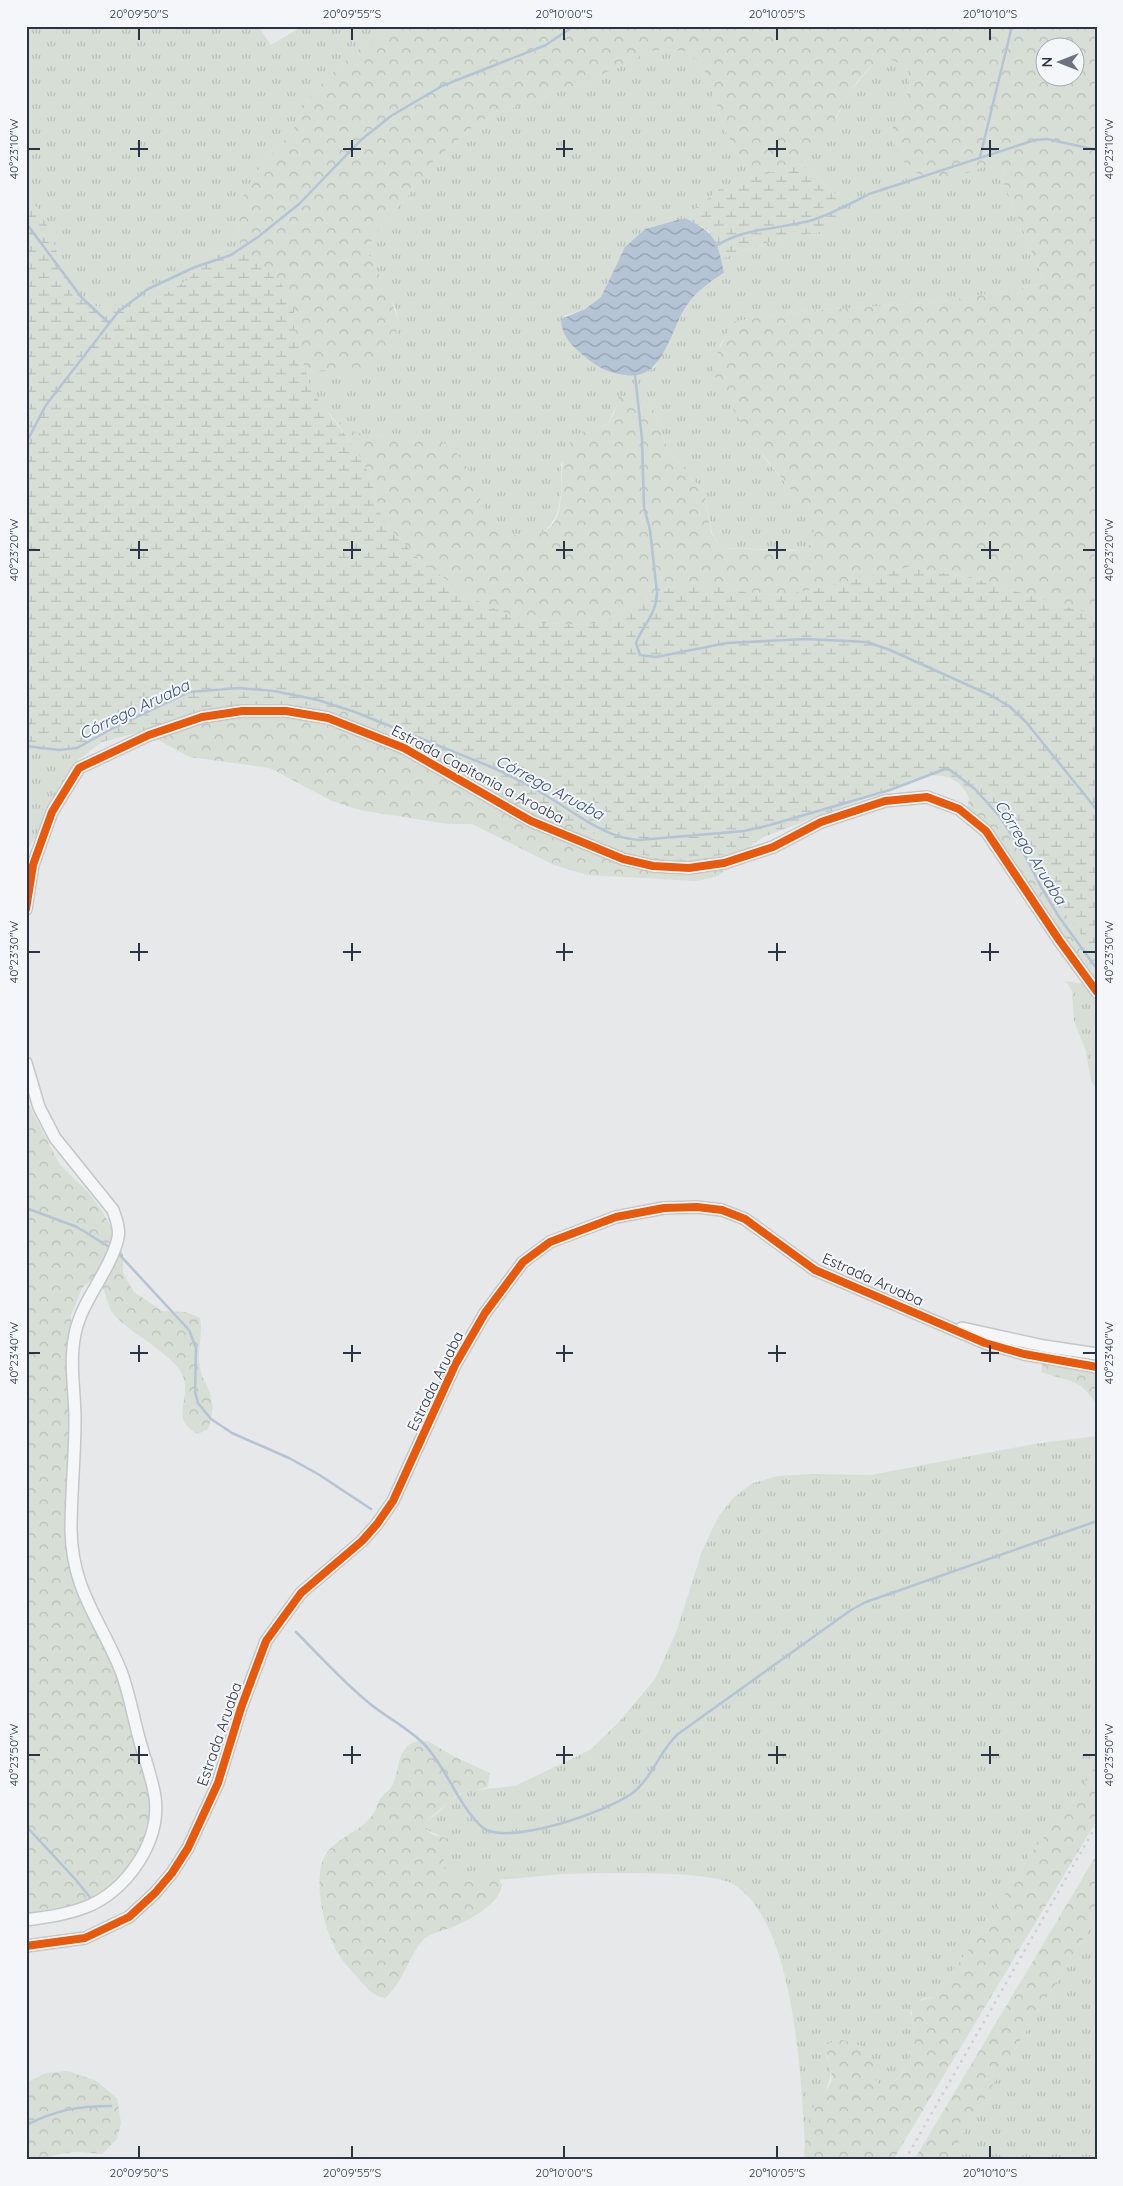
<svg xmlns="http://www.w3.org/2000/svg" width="1123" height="2186" viewBox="0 0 1123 2186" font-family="Quicksand,sans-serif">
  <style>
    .grass { fill: url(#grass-tufts) }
    .forest { fill: url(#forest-crowns); fill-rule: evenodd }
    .wetland { fill: url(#wetland-marsh) }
    .water { fill: url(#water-waves) }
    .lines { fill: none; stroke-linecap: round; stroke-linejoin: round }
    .stream { stroke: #b4c4d5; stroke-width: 2.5 }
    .minor-casing { stroke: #c4c6c8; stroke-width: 14 }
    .minor { stroke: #f5f6f7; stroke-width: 11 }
    .rail { stroke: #cecfd2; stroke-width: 2.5; stroke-dasharray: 2.5 5; stroke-linecap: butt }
    .cycleway-casing { stroke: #f4f6f9; stroke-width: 11 }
    .cycleway { stroke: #e8590c; stroke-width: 8 }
    .ticks { fill: none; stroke: #2b3445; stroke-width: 2 }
    .labels { text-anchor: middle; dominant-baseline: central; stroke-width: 4; stroke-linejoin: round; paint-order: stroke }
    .street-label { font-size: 15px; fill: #2b3445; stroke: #f4f6f9 }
    .water-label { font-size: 16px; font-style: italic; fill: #34527a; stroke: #f4f6f9 }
    .neatline { fill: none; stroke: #2b3445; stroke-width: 2 }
    .ticks-label { font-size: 12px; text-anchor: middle; fill: #2b3445 }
  </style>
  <defs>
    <pattern id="grass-tufts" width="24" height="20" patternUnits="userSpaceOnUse" patternTransform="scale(1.25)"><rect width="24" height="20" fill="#d6ded6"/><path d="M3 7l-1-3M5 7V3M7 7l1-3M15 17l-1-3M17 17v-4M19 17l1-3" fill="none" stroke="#b8bfb9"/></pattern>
    <pattern id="forest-crowns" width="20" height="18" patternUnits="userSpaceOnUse" patternTransform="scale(1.25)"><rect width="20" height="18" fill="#d6ded6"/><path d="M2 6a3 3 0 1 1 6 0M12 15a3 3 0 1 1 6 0" fill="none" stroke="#b8bfb9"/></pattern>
    <pattern id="wetland-marsh" width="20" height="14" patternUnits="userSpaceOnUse" patternTransform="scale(1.25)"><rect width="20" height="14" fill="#d6ded6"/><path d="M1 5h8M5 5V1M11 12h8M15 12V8" fill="none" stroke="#b8bfb9"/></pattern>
    <pattern id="water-waves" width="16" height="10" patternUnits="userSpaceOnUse" patternTransform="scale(1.25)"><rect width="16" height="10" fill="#b4c4d5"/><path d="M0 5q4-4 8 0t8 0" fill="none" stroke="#93a0af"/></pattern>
  </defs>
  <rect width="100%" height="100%" fill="#e6e8ea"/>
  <g class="grass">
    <polygon points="26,26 258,26 271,45 303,26 397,26 356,51 328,77 308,99 292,132 260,167 238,213 240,252 212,251 189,279 147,305 125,308 96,306 73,296 43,214 26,196"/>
    <path d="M657 50 685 51 703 66 726 132 753 179 723 186 685 218 645 229 625 247 601 297 585 309 563 316 654 368 687 305 706 283 724 274 721 259 769 242 824 231 843 201 812 173 793 160 806 152 837 117 847 95 875 62 892 60 906 66C914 84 906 100 897 116L990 163 1001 161 1004 169 1002 179 1045 284 939 302 804 311 730 322 727 334 720 345 714 375 765 459 792 491 815 525 812 543 801 550 721 548 712 533 705 498 698 485 668 450 650 401 617 404 608 424 594 428 561 464C561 489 564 518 541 533 534 537 526 537 518 536 472 531 481 463 443 443 430 436 416 437 402 436 389 436 373 436 360 434 345 430 319 406 312 392 309 387 307 380 305 374L321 370H336L396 335 398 320 396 309 370 259 368 251 371 242 380 227 407 197 435 159 475 125 490 116 582 83 631 62 644 53Z"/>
    <polygon points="102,742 78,760 75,776 68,791 29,847 26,874 26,750 66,749"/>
    <polygon points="1066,981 1082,984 1097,992 1097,1090 1091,1081 1086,1051 1074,1021 1072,991"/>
    <path d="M1097 1436V1763L1075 1800 1031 1853 979 1935 934 1997 921 1999 910 2012C921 2037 909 2073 887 2088L877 2083 864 2047 840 2039 826 2055C840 2081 818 2097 809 2120 806 2127 806 2136 805 2144 801 2079 795 1921 733 1884 708 1870 600 1873 567 1874 531 1875 481 1887 447 1874L442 1864 450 1840 424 1829V1823L439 1812 448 1802 466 1791 515 1786 590 1750 619 1722 655 1679 677 1630 702 1551 718 1517 733 1498 753 1483 778 1476 812 1474 871 1475 1034 1444Z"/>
    <polygon points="1097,1910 1097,2155 1089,2160 952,2160 959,2140 1091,1926"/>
  </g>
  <g class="forest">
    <path d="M397 26H1097V616L976 579 910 567 786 595 747 593 727 586H676L652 594 608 620 585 625 542 623 507 614 469 597 419 559 382 520 371 478 356 449 331 415C339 421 350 431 359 433 386 441 422 428 445 444 452 449 460 455 464 462 482 489 480 532 521 536 531 537 540 535 549 528 576 505 544 449 586 430 592 427 601 427 608 424L614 414 619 395 634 401H650L668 450 698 485 705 498 711 533 721 548 792 551 801 550 812 543 814 525 792 491 750 439 714 375 713 361 727 334 730 322 804 311 939 302 1045 284 1002 179 1004 169 1001 162C985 164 970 175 954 175 944 176 929 178 919 174 906 169 890 145 892 131 897 106 918 93 906 66L892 60 875 62C865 72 855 83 848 95 840 107 836 120 827 132 810 154 780 171 753 179L726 132 703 66 685 51 657 50 644 53 631 62 582 83 490 116 475 125 435 159 407 197 380 227 371 242 368 251 370 259 388 290 398 320 396 335 390 346 379 362 366 373 321 370 305 374 294 333V305L253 261 240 252 238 213 245 192 260 167 292 132 308 99 328 77 356 51ZM1046 48H1076V78H1046Z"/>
    <polygon points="268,703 345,708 467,763 509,797 594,834 617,849 662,859 682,860 741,853 752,845 718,876 696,881 587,875 554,865 472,824 448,824 359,810 332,801 270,768 190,757 143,732 201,712"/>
    <path d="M969 798C1023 802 1036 870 1061 907 1068 916 1095 949 1097 957 1099 968 1097 981 1097 992L1082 984 1029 891 967 812Z"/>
    <path d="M26 1099 60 1165 89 1193 102 1211 114 1232 123 1255V1273L134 1292 162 1311 186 1312 200 1318C203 1333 198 1346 199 1361 202 1390 221 1394 208 1429L198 1434C168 1418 192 1400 183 1376 175 1356 133 1334 117 1318 106 1308 107 1292 99 1280H92L82 1288 71 1315 70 1543 129 1699 152 1797 151 1829 141 1860 96 1906 26 1923Z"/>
    <path d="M1043 1361 1097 1362V1405C1077 1375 1070 1383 1041 1372Z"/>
    <path d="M418 1741H428L453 1756 490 1773 488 1787 458 1794 424 1823V1829L434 1835 450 1839V1846L442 1864 447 1874 470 1879H499L502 1886C498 1904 473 1918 457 1925 448 1930 437 1931 428 1936 411 1947 404 1983 385 1998 374 1997 365 1986 358 1978 351 1970 342 1961 337 1952 324 1929 316 1893 321 1867 327 1837 361 1836 375 1811 377 1807 378 1801 381 1798 385 1792 390 1791 393 1784 400 1768 397 1746 418 1741Z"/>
    <path d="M1097 1763V1820L893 2160H804C805 2139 806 2118 817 2100 821 2093 829 2089 831 2082 834 2069 825 2058 827 2044L840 2039 864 2047 873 2059 877 2083 887 2088C906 2076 914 2052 914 2030 914 2020 910 2013 912 2003L934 1997 979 1935 1031 1853 1075 1800Z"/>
    <polygon points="1097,1854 1097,1910 1091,1926 959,2140 952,2160 914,2160"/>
    <path d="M67 2071 95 2080 117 2098 121 2123 117 2139 102 2154C92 2153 83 2152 73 2152 56 2153 43 2160 26 2160V2083L46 2073Z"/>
  </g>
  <g class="wetland">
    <polygon points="793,160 812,173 843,201 837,224 833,227 824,231 769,242 721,259 709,231 685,218 723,186 771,173"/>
    <path d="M26 196 43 214 73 296 96 306 125 308 147 305 189 279 212 251 240 252 275 274 294 305V333L312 392 356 449 371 478 382 520 419 559 469 597 507 614 542 623 585 625 608 620 652 594 676 586H727L747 593 786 595 910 567 976 579 1097 616V955C1084 938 1069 921 1059 903 1037 865 1020 802 969 798 960 779 949 775 928 775L763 837 741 853 682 860 662 859 617 849 594 834 509 797 467 763 345 708 268 703 201 712 152 729 102 742 66 749 26 750Z"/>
  </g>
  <path class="water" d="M685 218C716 234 717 239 724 273 709 282 697 291 687 305 670 330 663 382 625 375 608 373 597 367 584 356 572 346 561 335 561 319L585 309 601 297 625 247 645 229Z"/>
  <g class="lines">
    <g class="stream">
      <polyline points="980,157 1012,26"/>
      <polyline points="26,223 82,298 109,323"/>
      <path d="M716 246C743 228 779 229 809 221 830 215 850 204 869 194L1035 140 1047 139 1097 150"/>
      <path d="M635 375 642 439 644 507 650 530 657 593C657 613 643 625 636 643L640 655 656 657 727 643 806 639 867 642 890 650 990 695 1009 706 1026 722 1097 810"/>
      <polyline points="26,443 46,405 118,312 148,289 195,267 231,255 258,237 299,204 361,140 391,116 442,86 546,45 574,26"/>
      <path d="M26 746 59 750 77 748 115 727 189 692 239 688 274 691 318 700 355 712 489 766C512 776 534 788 555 801 581 817 607 838 639 840L744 831 770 825 890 790 945 769 950 770 975 789 1000 817 1027 859 1040 885 1059 917 1097 969"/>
      <polyline points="26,1208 77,1227 111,1248"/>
      <polyline points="117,1252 189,1330 196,1348 195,1392 198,1403 211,1419 232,1433 289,1458 318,1474 371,1509"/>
      <path d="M296 1632C320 1656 343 1682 369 1703 386 1717 408 1728 424 1744 447 1768 457 1804 482 1827 505 1848 613 1810 635 1791 653 1776 660 1750 678 1734L851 1610 866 1602 1097 1521"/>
      <polyline points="26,1826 76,1880 92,1900"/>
      <path d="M26 2125C57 2110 77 2106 111 2106"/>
    </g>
    <defs>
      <g id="minor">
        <polyline points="26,909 33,865 52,812 79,768 149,735 202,717 242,711 286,711 328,718 404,748 531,821 623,859 653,866 689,868 724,863 773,847 821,822 885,801 927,797 959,809 986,831 1059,940 1097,992"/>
        <path d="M26 1063 39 1107 55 1138 113 1210C116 1219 120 1228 118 1238 110 1272 82 1299 75 1334 69 1363 75 1391 75 1420 75 1457 71 1493 71 1530 72 1590 100 1619 121 1671 129 1692 133 1716 139 1738 144 1757 152 1777 155 1797 161 1841 127 1891 86 1907 66 1915 47 1917 26 1920"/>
        <polyline points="962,1328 1044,1346 1097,1354"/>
        <polyline points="26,1946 85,1938 129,1917 155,1893 172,1873 188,1848 218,1783 241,1708 266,1641 301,1593 362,1541 377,1524 393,1501 455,1365 485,1313 523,1262 550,1242 616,1217 664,1208 697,1207 722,1210 745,1219 815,1270 985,1343 1024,1354 1097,1367"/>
      </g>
    </defs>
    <use href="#minor" class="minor-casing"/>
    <use href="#minor" class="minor"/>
    <polyline class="rail" points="905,2160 1097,1824"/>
    <defs>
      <g id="cycleway">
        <polyline points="26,909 33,865 52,812 79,768 149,735 202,717 242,711 286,711 328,718 404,748 531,821 623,859 653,866 689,868 724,863 773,847 821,822 885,801 927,797 959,809 986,831 1059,940 1097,992"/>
        <polyline points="26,1946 85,1938 129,1917 155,1893 172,1873 188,1848 218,1783 241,1708 266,1641 301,1593 362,1541 377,1524 393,1501 455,1365 485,1313 523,1262 550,1242 616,1217 664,1208 697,1207 722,1210 745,1219 815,1270 985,1343 1024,1354 1097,1367"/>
      </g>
    </defs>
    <use href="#cycleway" class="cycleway-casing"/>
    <use href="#cycleway" class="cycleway"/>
  </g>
  <path class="ticks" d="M139 28V40M352 28V40M564 28V40M777 28V40M990 28V40M139 140V157M352 140V157M564 140V157M777 140V157M990 140V157M28 149H40M130 149H148M343 149H361M556 149H573M768 149H786M981 149H999M1083 149H1096M139 541V559M352 541V559M564 541V559M777 541V559M990 541V559M28 550H40M130 550H148M343 550H361M556 550H573M768 550H786M981 550H999M1083 550H1096M139 943V961M352 943V961M564 943V961M777 943V961M990 943V961M28 952H40M130 952H148M343 952H361M556 952H573M768 952H786M981 952H999M1083 952H1096M139 1345V1362M352 1345V1362M564 1345V1362M777 1345V1362M990 1345V1362M28 1353H40M130 1353H148M343 1353H361M556 1353H573M768 1353H786M981 1353H999M1083 1353H1096M139 1746V1764M352 1746V1764M564 1746V1764M777 1746V1764M990 1746V1764M28 1755H40M130 1755H148M343 1755H361M556 1755H573M768 1755H786M981 1755H999M1083 1755H1096M139 2146V2158M352 2146V2158M564 2146V2158M777 2146V2158M990 2146V2158"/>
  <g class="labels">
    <g class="street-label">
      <text transform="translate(478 774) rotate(28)">Estrada Capitania a Aroaba</text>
      <text transform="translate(873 1279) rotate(24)">Estrada Aruaba</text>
      <text transform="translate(435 1381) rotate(-64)">Estrada Aruaba</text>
      <text transform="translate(219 1734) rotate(-71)">Estrada Aruaba</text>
    </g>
    <g class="water-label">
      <text transform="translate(134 709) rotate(-25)">Córrego Aruaba</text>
      <text transform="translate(550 787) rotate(28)">Córrego Aruaba</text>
      <text transform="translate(1031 852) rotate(58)">Córrego Aruaba</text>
    </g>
  </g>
  <rect width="1123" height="2186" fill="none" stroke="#f4f6f9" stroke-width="55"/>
  <g transform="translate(1060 62) rotate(270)"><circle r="24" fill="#f4f6f9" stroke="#a4a8b1"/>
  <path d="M0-4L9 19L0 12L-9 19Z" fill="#6c737f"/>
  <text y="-8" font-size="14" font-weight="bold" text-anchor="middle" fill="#2b3445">N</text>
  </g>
  <rect x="28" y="28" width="1068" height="2130" class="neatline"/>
  <g class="ticks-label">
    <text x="139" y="18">20°09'50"S</text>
    <text x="352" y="18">20°09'55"S</text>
    <text x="564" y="18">20°10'00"S</text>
    <text x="777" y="18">20°10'05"S</text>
    <text x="990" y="18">20°10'10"S</text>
    <text transform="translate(1109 149) rotate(-90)" y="4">40°23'10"W</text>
    <text transform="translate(14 149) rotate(-90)" y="4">40°23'10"W</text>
    <text transform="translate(1109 550) rotate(-90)" y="4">40°23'20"W</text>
    <text transform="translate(14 550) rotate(-90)" y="4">40°23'20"W</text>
    <text transform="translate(1109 952) rotate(-90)" y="4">40°23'30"W</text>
    <text transform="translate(14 952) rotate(-90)" y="4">40°23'30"W</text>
    <text transform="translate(14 1353) rotate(-90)" y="4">40°23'40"W</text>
    <text transform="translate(1109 1353) rotate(-90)" y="4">40°23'40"W</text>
    <text transform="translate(14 1755) rotate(-90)" y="4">40°23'50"W</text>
    <text transform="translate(1109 1755) rotate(-90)" y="4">40°23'50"W</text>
    <text x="139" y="2177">20°09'50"S</text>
    <text x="352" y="2177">20°09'55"S</text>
    <text x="564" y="2177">20°10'00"S</text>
    <text x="777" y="2177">20°10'05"S</text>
    <text x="990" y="2177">20°10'10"S</text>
  </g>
</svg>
